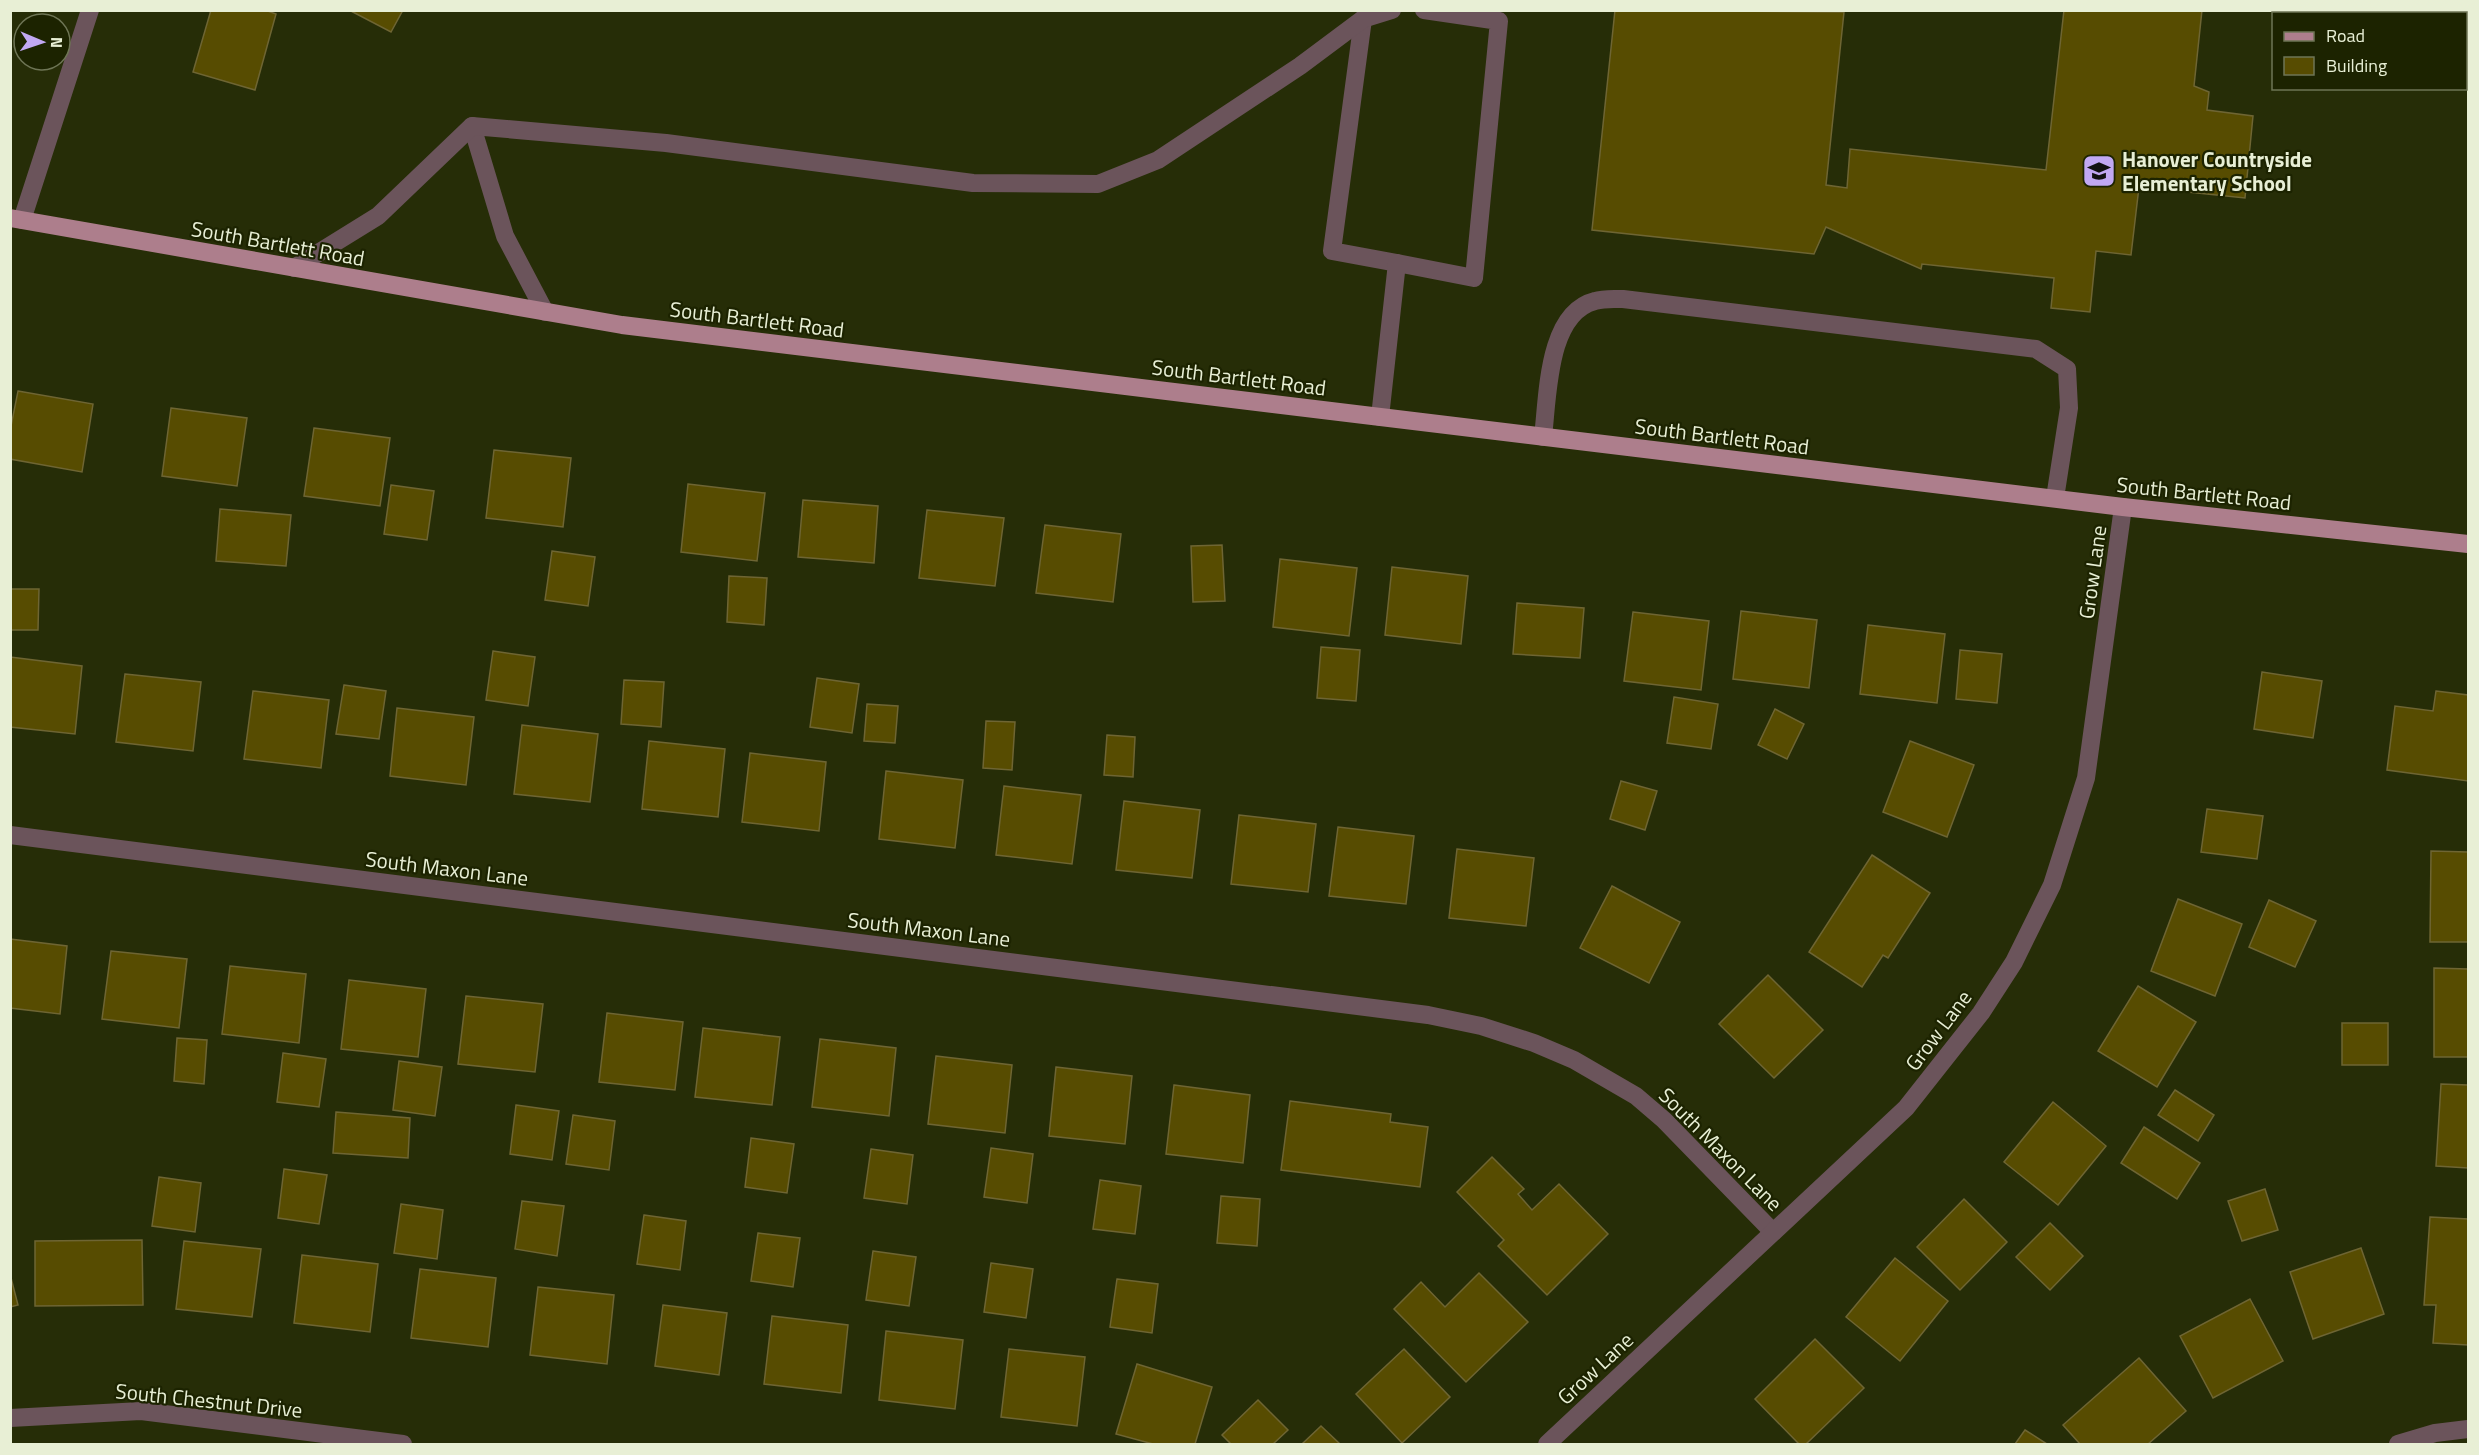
<svg xmlns="http://www.w3.org/2000/svg" width="2479" height="1455" viewBox="0 0 2479 1455" font-family="'Titillium Web',sans-serif">
  <style>
    .building { fill: #574c01; stroke: #6e6533; stroke-width: 1.5 }
    .lines { fill: none; stroke-linecap: round; stroke-linejoin: round }
    .minor { stroke: #6b545b; stroke-width: 18 }
    .major { stroke: #ad7e8c; stroke-width: 18 }
    .labels { text-anchor: middle; dominant-baseline: central; stroke-width: 4.5; stroke-linejoin: round; paint-order: stroke }
    .poi-label { font-size: 21px; font-weight: bold; fill: #e8efd5; stroke: #1c2300; text-anchor: start }
    .street-label { font-size: 21px; fill: #e8efd5; stroke: #1c2300 }
  </style>
  <rect width="100%" height="100%" fill="#262d07"/>
  <g class="building">
    <polygon points="211,10 265,10 276,14 255,90 193,72"/>
    <polygon points="349,10 403,10 391,32"/>
    <polygon points="1615,10 1844,12 1826,185 1847,188 1850,149 2046,170 2064,10 2202,10 2194,86 2209,92 2207,110 2253,116 2245,198 2139,187 2131,255 2096,251 2090,312 2051,308 2054,278 1922,264 1921,269 1826,227 1814,254 1592,230"/>
    <polygon points="18,391 93,404 82,472 10,459 10,431"/>
    <polygon points="171,408 247,418 237,486 162,476"/>
    <polygon points="314,428 390,438 380,506 304,496"/>
    <polygon points="494,450 571,458 563,527 486,518"/>
    <polygon points="688,484 765,493 757,561 681,552"/>
    <polygon points="391,485 434,491 427,540 384,534"/>
    <polygon points="803,500 878,506 874,563 798,557"/>
    <polygon points="220,509 291,515 286,566 216,561"/>
    <polygon points="927,510 1004,518 995,586 919,578"/>
    <polygon points="1045,525 1121,534 1113,602 1036,593"/>
    <polygon points="1222,545 1225,601 1193,602 1191,546"/>
    <polygon points="552,551 595,557 588,606 545,600"/>
    <polygon points="1280,559 1357,568 1349,636 1273,627"/>
    <polygon points="1392,567 1468,576 1461,644 1385,635"/>
    <polygon points="729,576 767,578 764,625 727,622"/>
    <polygon points="10,589 39,589 38,630 10,630"/>
    <polygon points="1517,603 1584,608 1580,658 1513,654"/>
    <polygon points="1741,611 1817,620 1809,688 1733,679"/>
    <polygon points="1633,612 1709,621 1701,690 1624,681"/>
    <polygon points="1868,625 1945,634 1937,703 1860,694"/>
    <polygon points="1321,647 1360,650 1356,701 1317,698"/>
    <polygon points="1960,650 2002,654 1997,703 1956,699"/>
    <polygon points="493,651 535,657 528,706 486,700"/>
    <polygon points="10,657 82,666 75,734 10,727"/>
    <polygon points="2262,672 2322,681 2313,738 2254,729"/>
    <polygon points="125,674 201,682 193,751 116,742"/>
    <polygon points="817,678 859,684 852,733 810,727"/>
    <polygon points="624,680 664,682 661,727 621,724"/>
    <polygon points="344,685 386,691 379,739 336,734"/>
    <polygon points="253,691 329,700 321,768 244,759"/>
    <polygon points="2436,691 2468,695 2468,781 2387,770 2395,706 2433,711"/>
    <polygon points="1674,697 1718,704 1711,749 1667,743"/>
    <polygon points="867,704 898,706 895,743 864,741"/>
    <polygon points="397,708 474,717 466,785 390,776"/>
    <polygon points="1775,709 1804,724 1787,759 1758,745"/>
    <polygon points="986,721 1015,722 1012,770 983,768"/>
    <polygon points="522,725 598,734 590,802 514,794"/>
    <polygon points="1107,735 1135,737 1133,777 1104,775"/>
    <polygon points="649,741 725,749 718,817 642,809"/>
    <polygon points="1910,741 1974,765 1947,837 1883,812"/>
    <polygon points="750,753 826,762 819,831 742,822"/>
    <polygon points="886,771 963,780 955,848 879,839"/>
    <polygon points="1621,781 1657,791 1645,830 1610,819"/>
    <polygon points="1004,786 1081,795 1072,864 996,855"/>
    <polygon points="1124,801 1200,810 1192,878 1116,870"/>
    <polygon points="2207,809 2263,816 2257,859 2201,852"/>
    <polygon points="1239,815 1316,824 1308,892 1231,884"/>
    <polygon points="1338,827 1414,836 1406,904 1329,896"/>
    <polygon points="1457,849 1534,858 1526,926 1449,918"/>
    <polygon points="2431,851 2468,852 2468,942 2430,942"/>
    <polygon points="1872,855 1930,893 1888,958 1883,955 1862,987 1809,952"/>
    <polygon points="1612,886 1680,922 1649,983 1580,948"/>
    <polygon points="2178,899 2242,924 2215,996 2151,971"/>
    <polygon points="2269,900 2316,921 2295,967 2249,947"/>
    <polygon points="10,939 67,946 60,1014 10,1008"/>
    <polygon points="111,951 187,959 179,1028 102,1019"/>
    <polygon points="230,966 306,974 299,1043 222,1034"/>
    <polygon points="2434,968 2468,969 2468,1057 2434,1057"/>
    <polygon points="1768,975 1823,1030 1774,1078 1719,1024"/>
    <polygon points="349,980 426,989 418,1057 341,1049"/>
    <polygon points="2138,986 2196,1022 2157,1087 2098,1051"/>
    <polygon points="466,996 543,1004 535,1072 458,1064"/>
    <polygon points="607,1013 683,1022 675,1090 599,1082"/>
    <rect x="2342" y="1023" width="46" height="42"/>
    <polygon points="703,1028 780,1037 772,1105 695,1097"/>
    <polygon points="177,1038 207,1040 204,1084 174,1081"/>
    <polygon points="820,1039 896,1048 889,1116 812,1107"/>
    <polygon points="283,1053 326,1059 319,1107 277,1102"/>
    <polygon points="936,1056 1012,1065 1005,1133 928,1124"/>
    <polygon points="399,1061 442,1067 435,1116 393,1110"/>
    <polygon points="1056,1067 1132,1076 1125,1144 1049,1136"/>
    <polygon points="2441,1084 2468,1085 2468,1168 2436,1166"/>
    <polygon points="1174,1085 1250,1095 1243,1163 1166,1154"/>
    <polygon points="2175,1090 2214,1115 2198,1141 2158,1115"/>
    <polygon points="1290,1101 1391,1114 1390,1122 1428,1127 1420,1187 1281,1170"/>
    <polygon points="2053,1102 2106,1146 2058,1205 2004,1162"/>
    <polygon points="516,1105 559,1111 552,1160 510,1154"/>
    <polygon points="336,1112 410,1118 408,1158 333,1153"/>
    <polygon points="573,1115 615,1121 609,1170 566,1164"/>
    <polygon points="2144,1127 2200,1163 2177,1199 2121,1163"/>
    <polygon points="751,1138 794,1144 787,1193 745,1187"/>
    <polygon points="991,1148 1033,1154 1027,1203 984,1197"/>
    <polygon points="871,1149 913,1155 907,1204 864,1198"/>
    <polygon points="1492,1157 1524,1189 1518,1194 1532,1210 1559,1184 1608,1234 1547,1295 1498,1246 1504,1240 1457,1192"/>
    <polygon points="284,1169 327,1175 319,1224 278,1218"/>
    <polygon points="159,1177 201,1183 195,1232 152,1226"/>
    <polygon points="1100,1180 1141,1186 1135,1234 1093,1229"/>
    <polygon points="2265,1189 2278,1230 2242,1241 2228,1201"/>
    <polygon points="1221,1196 1260,1199 1257,1246 1217,1243"/>
    <polygon points="1964,1199 2007,1242 1960,1290 1917,1247"/>
    <polygon points="522,1201 564,1206 557,1256 515,1249"/>
    <polygon points="401,1204 443,1210 437,1259 394,1253"/>
    <polygon points="644,1215 686,1221 680,1270 637,1264"/>
    <polygon points="2430,1217 2468,1219 2468,1345 2433,1343 2436,1305 2424,1305"/>
    <polygon points="2050,1223 2083,1256 2050,1290 2016,1257"/>
    <polygon points="758,1233 800,1238 793,1287 751,1281"/>
    <polygon points="142,1240 143,1305 35,1306 35,1241"/>
    <polygon points="184,1241 261,1249 252,1317 176,1309"/>
    <polygon points="2361,1248 2384,1314 2313,1339 2290,1272"/>
    <polygon points="873,1251 916,1257 909,1306 866,1300"/>
    <polygon points="302,1255 378,1264 370,1332 294,1323"/>
    <polygon points="1895,1258 1948,1301 1900,1361 1846,1317"/>
    <polygon points="991,1263 1033,1269 1026,1318 984,1312"/>
    <polygon points="420,1269 496,1278 488,1347 411,1338"/>
    <polygon points="1479,1273 1528,1322 1466,1382 1394,1309 1421,1282 1445,1307"/>
    <polygon points="10,1274 18,1305 10,1307"/>
    <polygon points="1117,1279 1158,1284 1152,1333 1110,1327"/>
    <polygon points="538,1287 614,1295 607,1364 530,1355"/>
    <polygon points="2250,1299 2283,1361 2213,1398 2180,1336"/>
    <polygon points="663,1305 727,1313 719,1375 655,1366"/>
    <polygon points="772,1316 848,1325 841,1393 764,1384"/>
    <polygon points="886,1331 963,1340 955,1409 879,1400"/>
    <polygon points="1815,1339 1864,1388 1806,1444 1799,1444 1755,1399"/>
    <polygon points="1009,1349 1085,1357 1077,1426 1001,1417"/>
    <polygon points="1404,1349 1450,1397 1402,1443 1356,1394"/>
    <polygon points="2139,1358 2186,1411 2148,1444 2080,1444 2063,1425"/>
    <polygon points="1137,1364 1212,1387 1195,1444 1153,1444 1116,1434"/>
    <polygon points="1258,1400 1288,1430 1273,1444 1231,1444 1222,1435"/>
    <polygon points="1321,1426 1340,1444 1302,1444"/>
    <polygon points="2025,1430 2047,1444 2015,1444"/>
  </g>
  <g class="lines">
    <g class="minor">
      <polyline points="1363,19 1332,251 1397,263"/>
      <polyline points="472,126 505,236 545,312"/>
      <polyline points="22,220 90,10"/>
      <polyline points="294,268 378,216 472,126 666,143 973,183 1098,184 1158,160 1300,66 1363,19 1392,10"/>
      <polyline points="1380,417 1397,263 1474,278 1499,21 1424,10"/>
      <path d="M1543 437C1548 396 1547 313 1595 301 1604 298 1615 299 1623 299L2036 349 2067 369 2069 408 2055 498"/>
      <polyline points="10,835 1428,1015 1481,1026 1534,1043 1574,1060 1636,1096 1664,1120 1773,1232"/>
      <polyline points="10,1418 141,1411 403,1444"/>
      <polyline points="1547,1444 1906,1108 1981,1013 2014,962 2052,885 2086,778 2123,507"/>
      <polyline points="2398,1444 2435,1433 2468,1429"/>
    </g>
    <polyline class="major" points="10,218 622,325 2123,507 2468,544"/>
  </g>
  <defs>
    <symbol id="school-square" viewBox="-11 -11 22 22"><rect x="-9" y="-9" width="18" height="18" rx="4" fill="#c1a8f3" stroke="#1c2300"/><path d="M0-5L7-2L0 1L-7-2ZM-4 1L0 2.5L4 1V4Q0 6-4 4Z" fill="#111"/></symbol>
  </defs>
  <g fill-rule="evenodd">
    <use href="#school-square" x="2080" y="152" width="38" height="38"/>
  </g>
  <g class="labels">
    <g class="poi-label">
      <text x="2122" y="159">Hanover Countryside<tspan x="2122" dy="24">Elementary School</tspan></text>
    </g>
    <g class="street-label">
      <text transform="translate(278 243) rotate(10)">South Bartlett Road</text>
      <text transform="translate(757 319) rotate(7)">South Bartlett Road</text>
      <text transform="translate(1239 377) rotate(7)">South Bartlett Road</text>
      <text transform="translate(1722 436) rotate(7)">South Bartlett Road</text>
      <text transform="translate(2204 493) rotate(6)">South Bartlett Road</text>
      <text transform="translate(2092 572) rotate(-82)">Grow Lane</text>
      <text transform="translate(447 868) rotate(7)">South Maxon Lane</text>
      <text transform="translate(929 929) rotate(7)">South Maxon Lane</text>
      <text transform="translate(1938 1030) rotate(-53)">Grow Lane</text>
      <text transform="translate(1721 1149) rotate(45)">South Maxon Lane</text>
      <text transform="translate(1595 1368) rotate(-43)">Grow Lane</text>
      <text transform="translate(209 1400) rotate(6)">South Chestnut Drive</text>
    </g>
  </g>
  <rect width="2479" height="1455" fill="none" stroke="#e8efd5" stroke-width="24"/>
  <rect x="2272" y="12" width="195" height="78" fill="#1c2300" stroke="#6e7555" stroke-width="1.5"/>
  <rect x="2284" y="32" width="30" height="9" fill="#ad7e8c" stroke="#6e7555" stroke-width="1.5"/>
  <text x="2326" y="42" font-size="18" fill="#e8efd5">Road</text>
  <rect x="2284" y="57" width="30" height="18" fill="#574c01" stroke="#6e7555" stroke-width="1.5"/>
  <text x="2326" y="72" font-size="18" fill="#e8efd5">Building</text>
  <g transform="translate(42 42) rotate(92)"><circle r="28" fill="#1c2300" stroke="#6e7555" stroke-width="1.5"/>
  <path d="M0-4.5L10 22L0 15L-10 22Z" fill="#c1a8f3"/>
  <text y="-9" font-size="16" font-weight="bold" text-anchor="middle" fill="#e8efd5">N</text>
  </g>
</svg>
